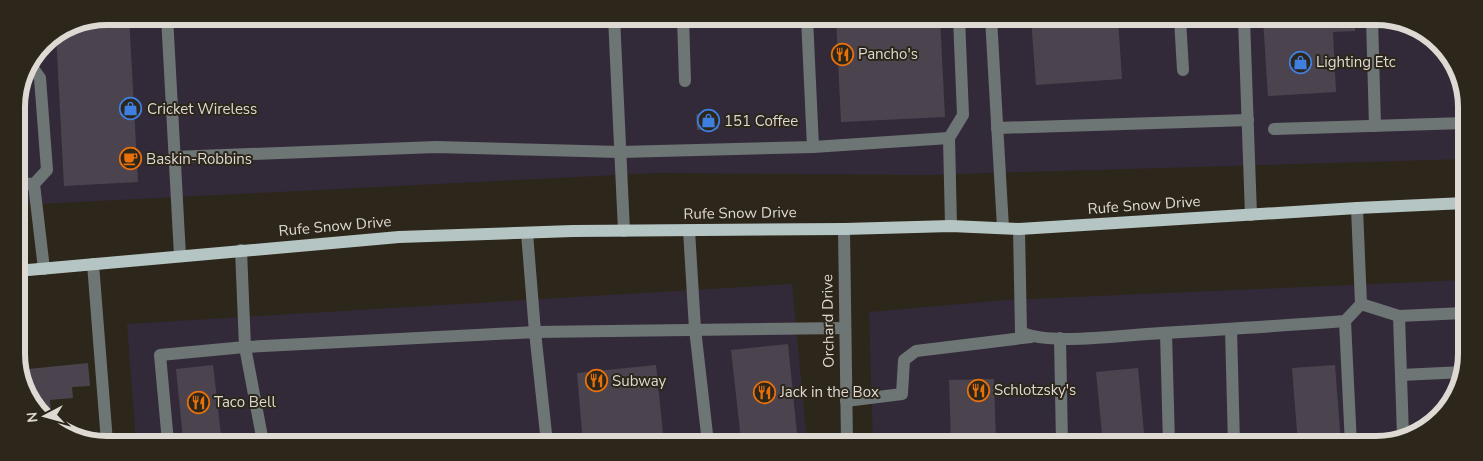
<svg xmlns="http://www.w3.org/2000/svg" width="1483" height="461" viewBox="0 0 1483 461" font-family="'Nunito Sans',sans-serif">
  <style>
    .commercial { fill: #332a39 }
    .building { fill: #4b444f }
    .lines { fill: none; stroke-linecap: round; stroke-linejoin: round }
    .minor { stroke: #6e7575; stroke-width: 12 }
    .major { stroke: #b5c5c4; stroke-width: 12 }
    .labels { text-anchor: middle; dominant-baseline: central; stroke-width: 4; stroke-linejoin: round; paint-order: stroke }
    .poi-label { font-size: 15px; fill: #ded9d2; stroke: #2d261b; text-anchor: start }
    .street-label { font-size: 15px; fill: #ded9d2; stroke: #2d261b }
    .rim { fill: none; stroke: #ded9d2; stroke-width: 6 }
  </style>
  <rect width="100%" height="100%" fill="#2d261b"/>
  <g class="commercial">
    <polygon points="107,16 1399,19 1444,47 1465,90 1465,159 927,175 656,173 17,205 16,102 43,43 73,23"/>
    <polygon points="1464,280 1464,377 1431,426 1381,445 873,443 869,312 1006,300"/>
    <polygon points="792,284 807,443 136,442 127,324"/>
  </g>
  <g class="building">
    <polygon points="107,16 129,16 138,182 64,186 56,34 73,23"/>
    <polygon points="836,18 940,18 945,117 841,122"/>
    <polygon points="1031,18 1118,19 1122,79 1036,85"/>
    <polygon points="1263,19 1355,19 1355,31 1333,32 1336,92 1268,96"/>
    <polygon points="718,113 719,129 697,130 696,114"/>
    <polygon points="18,125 20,144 17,144 17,126"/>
    <polygon points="788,344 797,434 741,440 731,350"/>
    <polygon points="88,363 90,386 72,387 73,398 50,400 52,424 43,418 18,370"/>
    <polygon points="213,365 221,435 183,439 176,369"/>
    <polygon points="656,365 664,443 583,443 577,373"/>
    <polygon points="1335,365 1341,444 1298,444 1292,368"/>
    <polygon points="1138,368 1145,444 1103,444 1096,372"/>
    <polygon points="994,379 996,444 951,444 949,380"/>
  </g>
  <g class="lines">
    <g class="minor">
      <polyline points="167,16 180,256"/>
      <polyline points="614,17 624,231"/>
      <polyline points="683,18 685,81"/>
      <polyline points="991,18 1003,228"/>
      <polyline points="1180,19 1183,70"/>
      <polyline points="1244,19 1251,215"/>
      <polyline points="1372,19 1375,126"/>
      <polyline points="32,67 40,78 47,170 34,184 44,269"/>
      <polyline points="997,128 1248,120"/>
      <polyline points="1274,129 1465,123"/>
      <polyline points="813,147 949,138"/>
      <polyline points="174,157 436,147 620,152 813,147 807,18"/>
      <polyline points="17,183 34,184"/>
      <polyline points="951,226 949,138 963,115 959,18"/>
      <polyline points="844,229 847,443"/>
      <path d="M1019 229 1021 332C1047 345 1116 336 1147 334 1213 330 1279 326 1345 321L1361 304 1357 208"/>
      <polyline points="689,230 695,329 708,443"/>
      <polyline points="527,233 535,332 845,328"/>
      <polyline points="93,264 107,442"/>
      <polyline points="1361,304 1399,316 1403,436"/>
      <polyline points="1399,316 1464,313"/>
      <polyline points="1345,321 1351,445"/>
      <polyline points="1231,329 1234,444"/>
      <polyline points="1166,333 1169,444"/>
      <polyline points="1060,338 1062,444"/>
      <polyline points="1401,375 1464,372"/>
      <polyline points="846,401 902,394 904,360 916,351 1031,337"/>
      <polyline points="168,442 160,355 245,347 241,250"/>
      <polyline points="263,442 245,347 535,332 547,443"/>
    </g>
    <polyline class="major" points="17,271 399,237 573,231 844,229 951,226 1019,229 1357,208 1465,203"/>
  </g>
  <defs>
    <symbol id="restaurant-ring" viewBox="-11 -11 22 22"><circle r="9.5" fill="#2d261b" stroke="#e8710a" stroke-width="1.5"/><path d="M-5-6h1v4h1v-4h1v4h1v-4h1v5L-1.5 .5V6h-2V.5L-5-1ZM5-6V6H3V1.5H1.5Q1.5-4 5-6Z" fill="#e8710a"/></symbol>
    <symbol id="shop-ring" viewBox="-11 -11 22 22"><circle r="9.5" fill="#2d261b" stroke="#3f7fe0" stroke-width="1.5"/><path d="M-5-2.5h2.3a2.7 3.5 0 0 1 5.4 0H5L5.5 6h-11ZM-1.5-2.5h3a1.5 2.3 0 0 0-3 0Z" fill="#3f7fe0"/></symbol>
    <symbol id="cafe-ring" viewBox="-11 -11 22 22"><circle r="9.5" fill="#2d261b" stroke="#e8710a" stroke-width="1.5"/><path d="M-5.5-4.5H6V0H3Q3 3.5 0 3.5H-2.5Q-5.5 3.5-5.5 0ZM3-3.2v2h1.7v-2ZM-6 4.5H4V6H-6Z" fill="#e8710a"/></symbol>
  </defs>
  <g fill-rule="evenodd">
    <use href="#restaurant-ring" x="830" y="42" width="25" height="25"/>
    <use href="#shop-ring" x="1288" y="50" width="25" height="25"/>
    <use href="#shop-ring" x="118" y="96" width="25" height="25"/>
    <use href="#shop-ring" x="696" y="108" width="25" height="25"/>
    <use href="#cafe-ring" x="118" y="146" width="25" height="25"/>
    <use href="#restaurant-ring" x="584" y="368" width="25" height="25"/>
    <use href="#restaurant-ring" x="966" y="378" width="25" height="25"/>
    <use href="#restaurant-ring" x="752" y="380" width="25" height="25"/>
    <use href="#restaurant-ring" x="186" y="390" width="25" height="25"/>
  </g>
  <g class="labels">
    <g class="poi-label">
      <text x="858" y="54">Pancho's</text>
      <text x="1316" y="62">Lighting Etc</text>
      <text x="147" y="109">Cricket Wireless</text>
      <text x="724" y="121">151 Coffee</text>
      <text x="146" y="159">Baskin-Robbins</text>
      <text x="612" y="381">Subway</text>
      <text x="994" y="390">Schlotzsky's</text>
      <text x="780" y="392">Jack in the Box</text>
      <text x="214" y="402">Taco Bell</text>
    </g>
    <g class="street-label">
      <text transform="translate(1144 205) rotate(-4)">Rufe Snow Drive</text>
      <text transform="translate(740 213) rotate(-1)">Rufe Snow Drive</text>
      <text transform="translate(335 226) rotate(-5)">Rufe Snow Drive</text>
      <text transform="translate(828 321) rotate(-91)">Orchard Drive</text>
    </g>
  </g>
  <path d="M0 0H1483V461H0ZM107 25H1376A82 82 0 0 1 1458 107V354A82 82 0 0 1 1376 436H107A82 82 0 0 1 25 354V107A82 82 0 0 1 107 25Z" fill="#2d261b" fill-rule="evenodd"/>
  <path class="rim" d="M107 25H1376A82 82 0 0 1 1458 107V354A82 82 0 0 1 1376 436H107A82 82 0 0 1 25 354V107A82 82 0 0 1 107 25Z"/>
  <g transform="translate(45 416) rotate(264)" stroke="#2d261b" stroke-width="4" paint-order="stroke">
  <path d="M0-4L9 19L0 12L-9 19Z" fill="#ded9d2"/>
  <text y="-8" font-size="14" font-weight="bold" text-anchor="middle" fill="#ded9d2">N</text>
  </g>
</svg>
